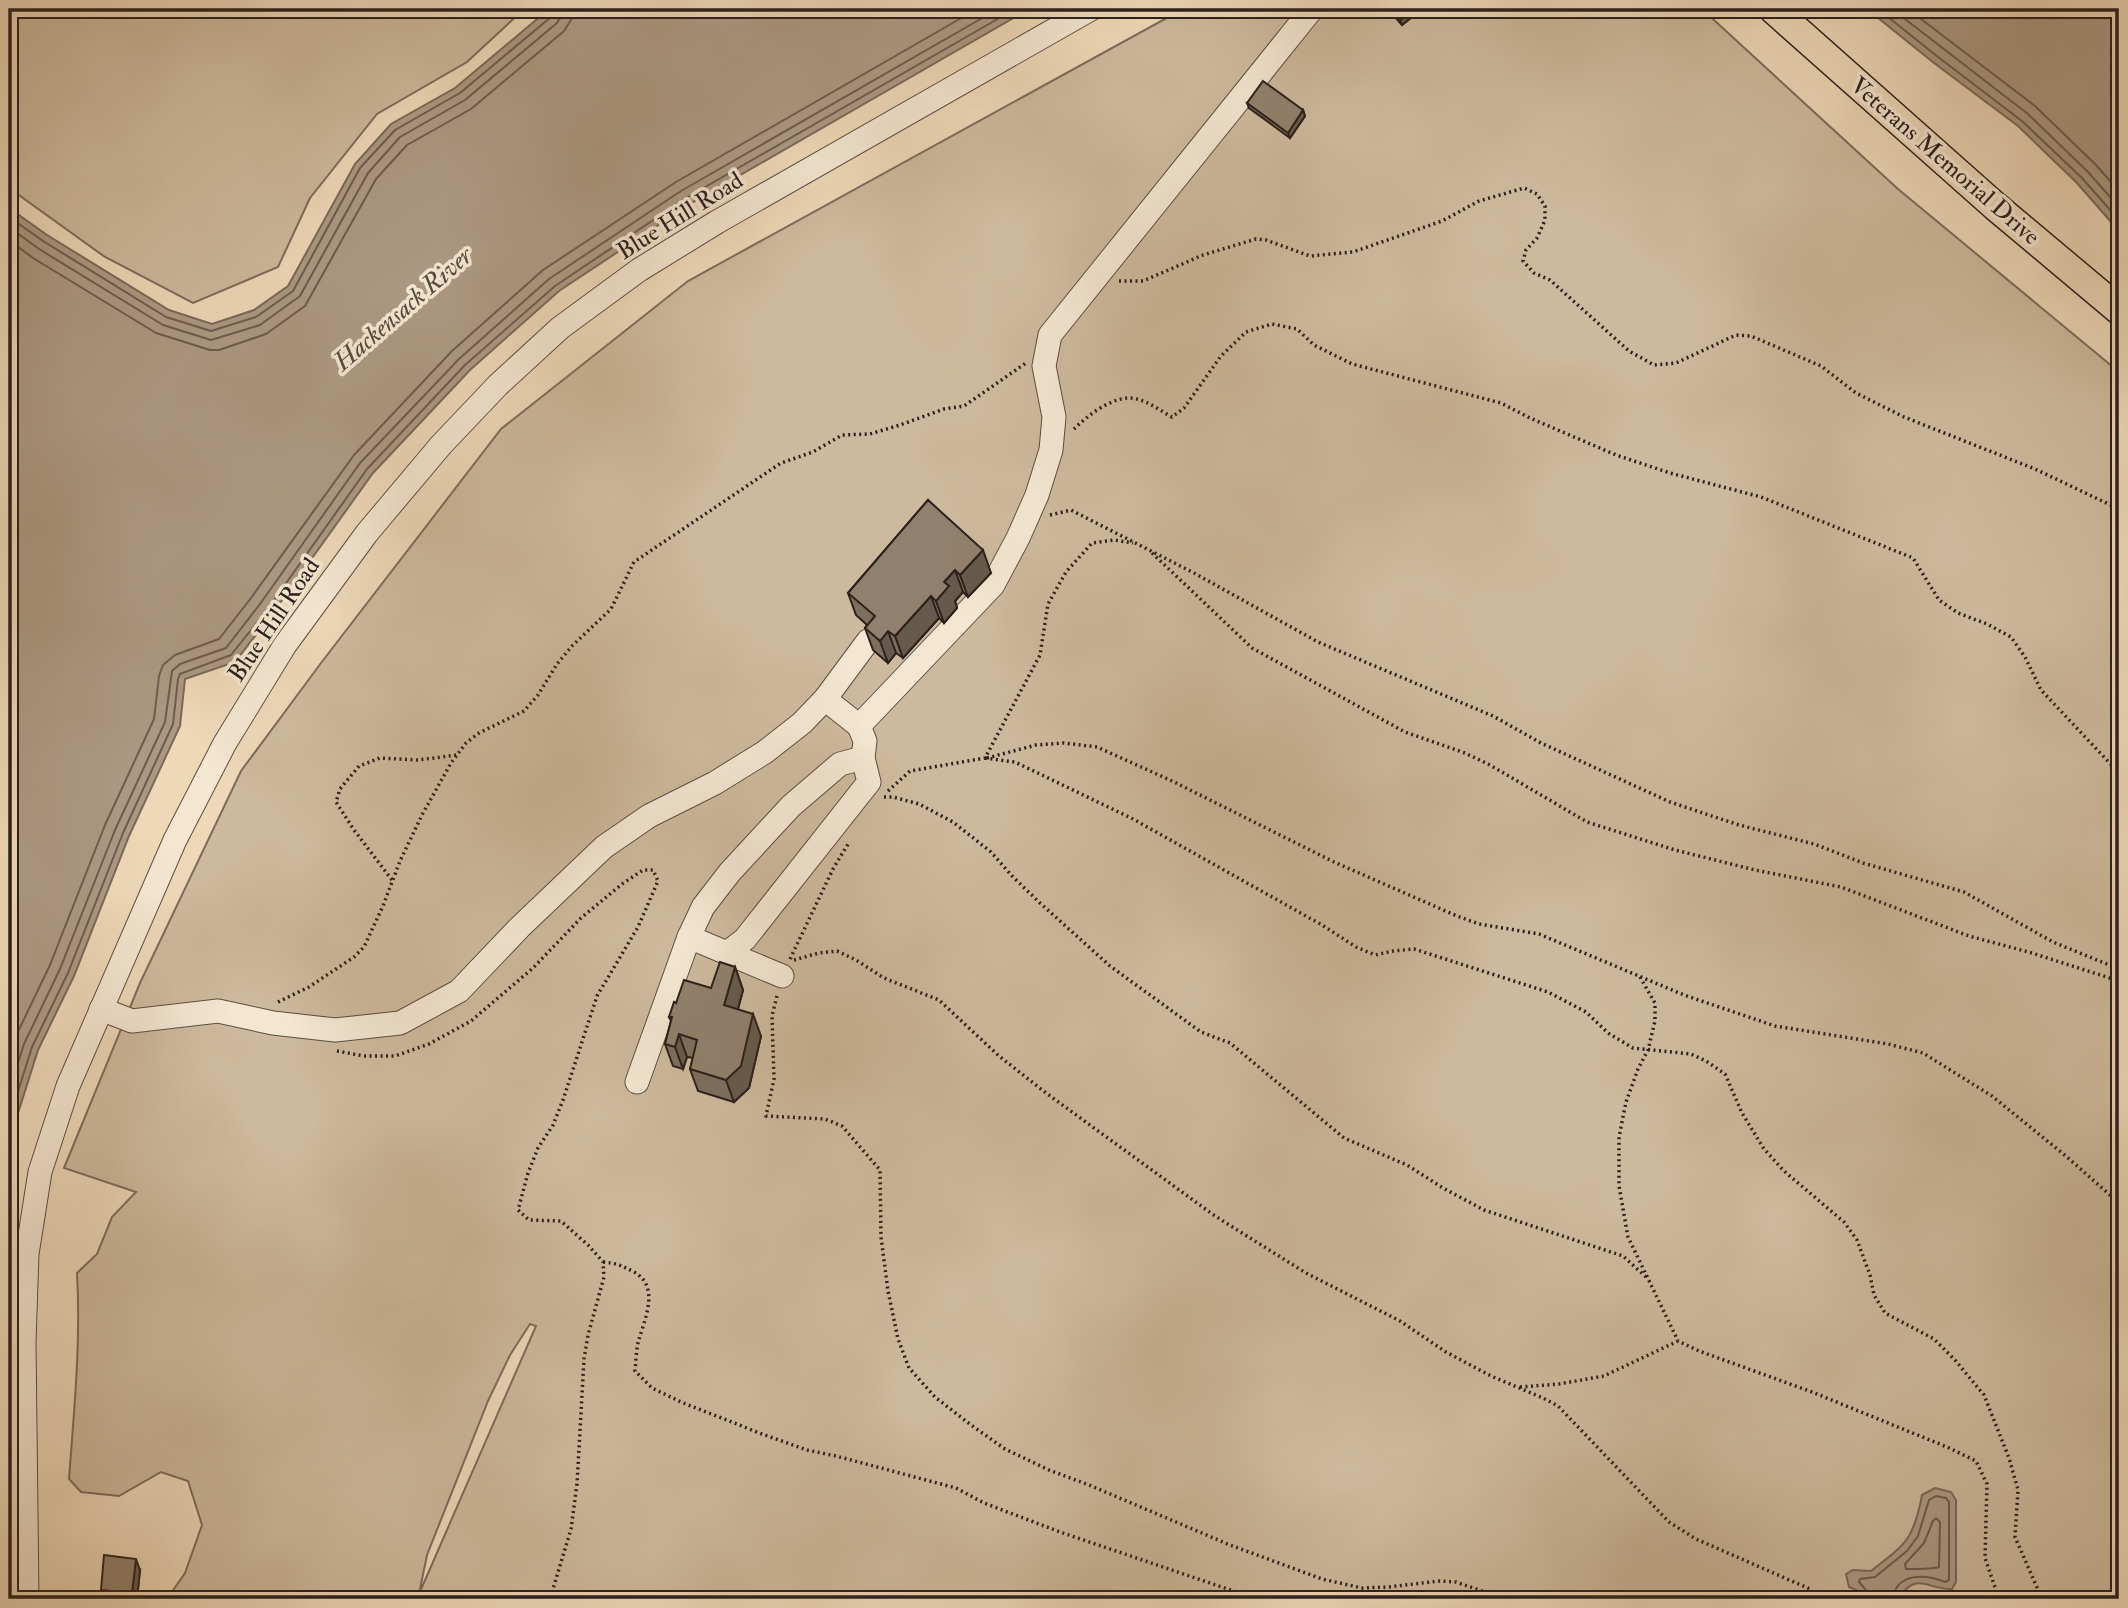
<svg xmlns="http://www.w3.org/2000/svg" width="2128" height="1608" viewBox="0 0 2128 1608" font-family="'IM FELL Double Pica',serif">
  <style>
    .green { fill: #cdb99d; stroke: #7c6c5c; stroke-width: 2; fill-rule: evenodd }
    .water { fill: #ac9983; stroke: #796959; stroke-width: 2 }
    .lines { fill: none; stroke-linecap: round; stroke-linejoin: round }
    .shore { stroke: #6c5c4f; stroke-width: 2 }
    .minor-casing { stroke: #5c4e42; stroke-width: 25 }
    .major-casing { stroke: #2c201b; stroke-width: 31 }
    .path { stroke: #2c201b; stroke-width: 3.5; stroke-dasharray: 2 3.5; stroke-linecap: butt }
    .minor { stroke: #f4e6d1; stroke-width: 23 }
    .major { stroke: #eed8b8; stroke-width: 28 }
    .wall { fill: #7d6e5e; stroke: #2c201b; stroke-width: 2 }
    .shaded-wall { fill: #665a4c; stroke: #2c201b; stroke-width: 2 }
    .building { fill: #91806d; stroke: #2c201b; stroke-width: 2 }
    .labels { text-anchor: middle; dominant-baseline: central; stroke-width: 7; stroke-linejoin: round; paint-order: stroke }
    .street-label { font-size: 24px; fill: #2c201b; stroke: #f4e6d1 }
    .water-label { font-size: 26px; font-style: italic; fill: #594a3f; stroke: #f4e6d1 }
  </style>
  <rect width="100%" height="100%" fill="#eed8b8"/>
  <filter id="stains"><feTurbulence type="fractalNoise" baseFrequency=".00286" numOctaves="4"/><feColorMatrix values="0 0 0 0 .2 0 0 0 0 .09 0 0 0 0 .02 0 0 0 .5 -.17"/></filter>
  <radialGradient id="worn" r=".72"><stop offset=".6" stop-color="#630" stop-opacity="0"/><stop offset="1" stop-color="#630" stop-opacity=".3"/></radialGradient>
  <g class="green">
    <polygon points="9,9 524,9 467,62 377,114 310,198 278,267 193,303 105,257 9,188"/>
    <path d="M1183 9H1702L1898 189 2119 372V1599H167L185 1573 202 1525 188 1481 161 1472 119 1496 81 1492 69 1479C74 1411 81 1342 77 1273L97 1254 112 1217 136 1192 64 1168 140 983 241 771 321 663 501 429 688 281ZM530 1324 536 1326 419 1594 427 1555 488 1401 510 1355Z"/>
  </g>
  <g class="water">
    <polygon points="549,9 1029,9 690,204 559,291 470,370 373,473 272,614 235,662 185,679 180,726 129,836 74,976 38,1050 13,1129 9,1160 9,208 47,235 169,310 212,324 254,310 288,286 355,164 391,124 455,88"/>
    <polygon points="1867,9 2119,9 2119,231 2077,183 2018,126 1934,63"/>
    <path d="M1935 1488 1951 1492 1956 1500V1582L1952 1589C1927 1590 1917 1570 1898 1599H1857L1859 1591 1849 1587 1846 1574 1853 1570 1871 1571C1906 1544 1914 1539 1922 1495Z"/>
  </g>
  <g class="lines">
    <g class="shore">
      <polyline points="1878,9 1938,57 2022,121 2082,178 2119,220"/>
      <polyline points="1892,9 2028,114 2088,172 2119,207"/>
      <polyline points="1908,9 2035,106 2096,165 2119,191"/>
      <polyline points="9,217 43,241 166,317 211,331 256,317 293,291 360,168 395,130 460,93 551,17 553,9"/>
      <polyline points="9,227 39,249 163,325 211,340 260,325 300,296 368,173 400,137 465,100 557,23 561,16 562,9"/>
      <polyline points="9,240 33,258 156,333 210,350 219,350 266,334 305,306 376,179 407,145 471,109 564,31 571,20 573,9"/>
      <polyline points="9,1056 15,1038 50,965 105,825 154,719 159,676 163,665 175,655 219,639 251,598 354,455 452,351 543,270 676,182 977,9"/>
      <polyline points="9,1091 24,1044 60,969 115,830 165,722 172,671 180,664 226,648 260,604 360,463 459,359 549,279 681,191 998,9"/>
      <polyline points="9,1120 32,1047 68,973 123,833 173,724 178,679 180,674 231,655 267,610 367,469 465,365 555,286 686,198 1015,9"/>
      <path d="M1936 1518 1940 1522 1939 1567C1934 1569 1914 1569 1906 1569L1905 1564 1924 1543 1933 1521Z"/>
      <path d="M1864 1599 1866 1590 1859 1582 1860 1579 1875 1577 1907 1551 1918 1536 1929 1500 1936 1496 1946 1498 1949 1502V1580L1945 1582C1926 1574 1896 1572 1893 1599"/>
    </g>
    <defs>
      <g id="minor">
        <polyline points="825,699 859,726 993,585 1018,538 1037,495 1051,450 1054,417 1044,366 1050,335 1312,9"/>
        <polyline points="689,937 727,953 745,939 869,782 863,758 865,741 859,726"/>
        <polyline points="727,953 782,976"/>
        <polyline points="101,1009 132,1021 218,1011 273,1023 335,1030 400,1023 459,991 520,927 604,847 649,816 715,783 765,752 802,723 825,699 868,641"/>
        <polyline points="637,1082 689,937 703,907 730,872 791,806 840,764 863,758"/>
        <polyline points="27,1599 24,1342 27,1254 40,1172 68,1086 175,840 225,743 285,645 367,533 441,445 498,385 560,328 639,270 717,222 1091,9"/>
      </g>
      <polyline id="major" points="1773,9 1995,206 2119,310"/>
    </defs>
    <use href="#minor" class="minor-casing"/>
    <use href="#major" class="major-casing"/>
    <g class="path">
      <polyline points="1119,281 1143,281 1203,255 1256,239 1266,240 1310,256 1353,252 1442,221 1479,201 1524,188 1537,194 1545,206 1545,220 1537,238 1526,250 1523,261 1534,273 1550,280 1629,351 1654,365 1676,363 1736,335 1751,336 1821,366 1856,393 1904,417 2035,469 2119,509"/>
      <path d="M1074 429C1088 415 1116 393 1137 399 1149 402 1161 411 1172 417L1184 408 1221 356 1246 332 1272 324 1297 329 1314 345 1352 364 1501 403 1530 418 1616 455 1670 473 1761 497 1913 558 1939 600 1958 613 1987 624 2011 637 2025 657 2041 690 2119 773"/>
      <polyline points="1050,515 1071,510 1194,573 1318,642 1493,716 1541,743 1670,802 1739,825 1814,844 1863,863 1964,892 2053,942 2119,969"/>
      <polyline points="1152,553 1252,648 1405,732 1465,753 1490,765 1587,822 1675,850 1755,870 1841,887 1969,936 2032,953 2119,981"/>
      <polyline points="985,758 1015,762 1133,819 1322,925 1356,947 1375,955 1393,951 1414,949 1548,992 1586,1012 1608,1033 1633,1048 1691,1054 1706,1061 1725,1074 1742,1113 1764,1149 1784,1171 1844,1222 1857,1240 1870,1275 1874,1295 1885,1313 1934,1339 1955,1360 1984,1395 2009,1458 2018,1490 2015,1537 2042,1599"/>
      <polyline points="987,758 1036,745 1064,743 1097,747 1172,781 1334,862 1457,916 1479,924 1539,934 1684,995 1775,1026 1888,1044 1923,1053 1992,1096 2067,1157 2119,1203"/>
      <polyline points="888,791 910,771 985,758 1040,655 1048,604 1066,572 1092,543 1114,540 1133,543"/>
      <polyline points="884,797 893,797 919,804 953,822 991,852 1013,877 1040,903 1110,966 1201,1032 1230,1043 1344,1138 1407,1165 1443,1188 1484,1210 1623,1256 1646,1277"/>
      <polyline points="392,880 354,830 336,802 340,789 359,766 380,758 418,760 457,755"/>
      <polyline points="790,959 833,869 848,844"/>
      <polyline points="794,960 819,953 837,951 856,960 884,978 939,1000 999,1056 1046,1093 1215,1216 1306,1273 1400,1321 1446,1352 1491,1376 1543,1398 1558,1406 1669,1522 1696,1539 1810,1589 1816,1596 1815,1599"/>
      <polyline points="1640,977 1655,1003 1655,1021 1648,1050 1638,1069 1626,1102 1619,1137 1619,1186 1628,1237 1678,1341 1699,1351 1812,1392 1947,1447 1976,1461 1987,1484 1985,1558 1999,1599"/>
      <polyline points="777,996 772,1016 774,1079 766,1116 825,1119 842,1126 880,1170 881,1237 888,1291 898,1339 909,1368 935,1397 971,1425 1005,1449 1049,1470 1089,1485 1230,1545 1322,1579 1362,1588 1388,1587 1440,1581 1456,1582 1505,1599"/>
      <polyline points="278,1002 309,987 354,957 364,947 383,906 400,861 422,815 451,763 466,743 479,733 524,711 538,695 557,664 572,646 611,609 634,562 781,463 813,452 842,435 870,434 900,425 944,409 964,406 1026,363"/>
      <polyline points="337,1051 364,1056 395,1056 429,1044 471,1021 533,968 581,918 622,884 643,870 653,870 658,881 638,927 597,996 563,1100 553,1125 538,1148 528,1173 518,1210 529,1220 561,1221 589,1246 603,1262 604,1277 588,1335 584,1359 577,1484 571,1529 550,1599"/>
      <path d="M603 1262C616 1263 623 1266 634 1272 661 1287 644 1320 638 1343 636 1352 636 1362 635 1371L652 1388 681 1402 762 1434 807 1450 836 1456 956 1488 984 1503 1060 1532 1257 1599"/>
      <polyline points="1520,1387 1559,1384 1604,1376 1678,1341"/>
      <polyline points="1655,1599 1661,1596 1715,1599"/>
    </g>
    <use href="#minor" class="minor"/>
    <use href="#major" class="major"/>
  </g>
  <g class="wall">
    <polygon points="1388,9 1422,9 1402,25"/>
    <polygon points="1247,103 1303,110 1305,116 1290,138 1249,108"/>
    <polygon points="928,500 991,573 968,597 963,592 955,601 957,608 944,623 939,618 903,658 896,653 888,663 873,650 865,628 867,625 856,615 848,593"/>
    <polygon points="735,967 743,990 738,1009 761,1036 749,1088 734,1102 698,1091 690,1069 693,1058 687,1057 683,1069 673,1066 665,1044 671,1021 669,1017 711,988"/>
    <polygon points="140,1570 137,1599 104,1599 101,1590"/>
  </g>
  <g class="shaded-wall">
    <polygon points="1414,9 1422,9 1402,25 1400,20"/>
    <polygon points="1303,110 1305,116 1290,138 1288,133"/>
    <polygon points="983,550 991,573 968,597 960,575"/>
    <polygon points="955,570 963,592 955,601 957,608 944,623 936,601 944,582"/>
    <polygon points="931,596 939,618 903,658 895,636"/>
    <polygon points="888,631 896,653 888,663 880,641"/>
    <polygon points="735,967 743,990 733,1027 724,1005"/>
    <polygon points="753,1014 761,1036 749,1088 734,1102 726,1080"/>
    <polygon points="679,1034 687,1057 683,1069 675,1047"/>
    <polygon points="136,1559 140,1570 137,1599 134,1599 132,1593"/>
  </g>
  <g class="building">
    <polygon points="1390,9 1414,9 1400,20"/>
    <polygon points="1263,81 1303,110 1288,133 1247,103"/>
    <polygon points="928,500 983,550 960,575 955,570 944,582 949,586 936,601 931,596 895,636 888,631 880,641 865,628 875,616 848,593"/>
    <polygon points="720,962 735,967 724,1005 753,1014 741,1066 726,1080 690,1069 697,1040 679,1034 675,1047 665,1044 672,1017 669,1017 674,1002 676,1003 684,980 711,988"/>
    <polygon points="104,1555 136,1559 132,1593 101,1590"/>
  </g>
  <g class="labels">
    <g class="street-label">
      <text transform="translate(1945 161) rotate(41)">Veterans Memorial Drive</text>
      <text transform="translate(680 216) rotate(-32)">Blue Hill Road</text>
      <text transform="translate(274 620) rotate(-56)">Blue Hill Road</text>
    </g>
    <g class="water-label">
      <text transform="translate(403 309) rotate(-41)">Hackensack River</text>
    </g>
  </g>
  <rect width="2128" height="1608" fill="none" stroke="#eed8b8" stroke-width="35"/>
  <rect x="10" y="10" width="2107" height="1587" fill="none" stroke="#2c201b" stroke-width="3.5"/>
  <rect x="18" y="18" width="2093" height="1573" fill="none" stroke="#2c201b" stroke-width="2"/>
  <rect width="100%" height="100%" filter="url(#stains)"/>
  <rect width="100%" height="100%" fill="url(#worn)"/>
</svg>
